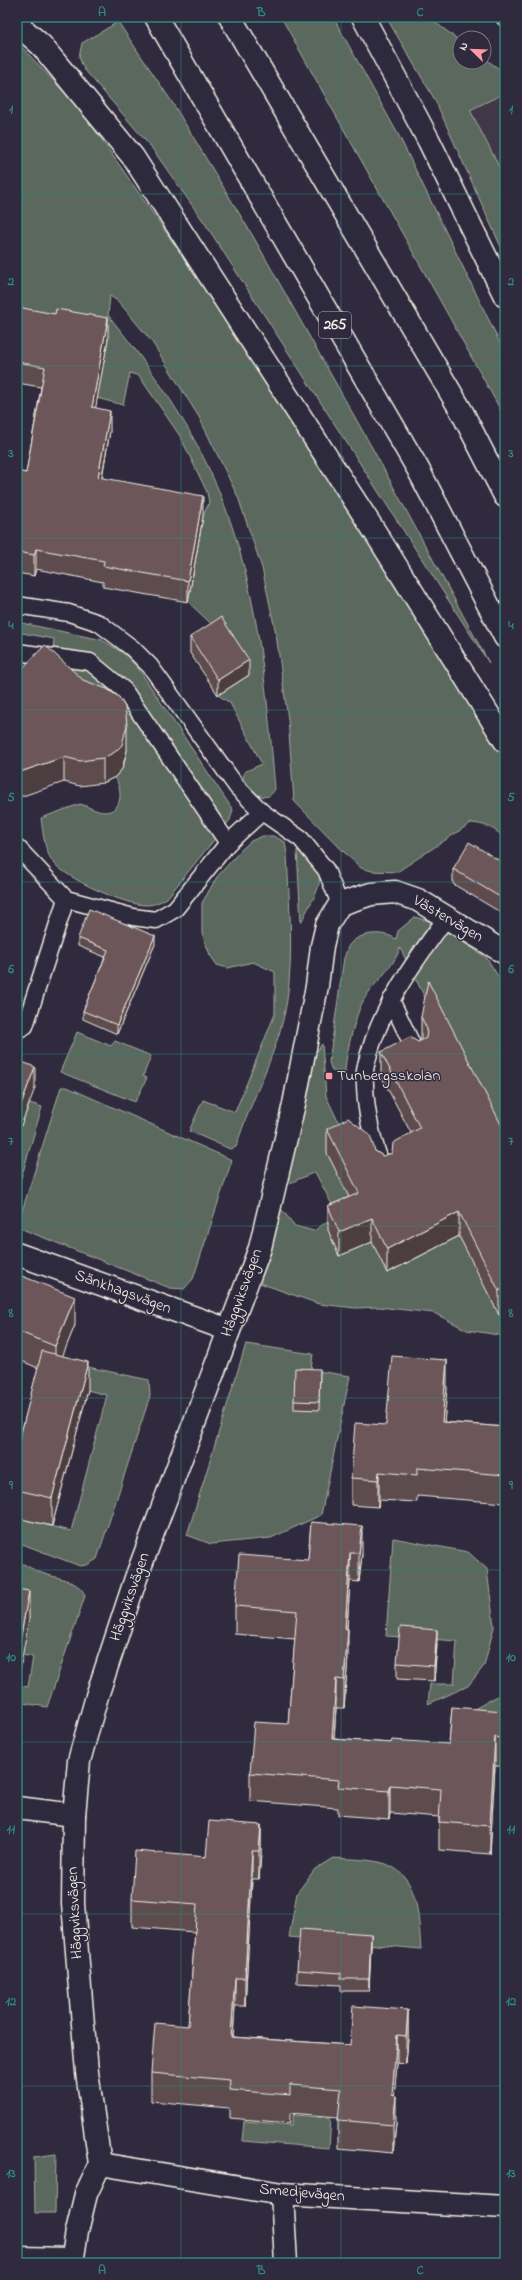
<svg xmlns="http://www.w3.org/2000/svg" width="522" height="2280" viewBox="0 0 522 2280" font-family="'Indie Flower',sans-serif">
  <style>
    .built { fill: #413846 }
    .green { fill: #5a675d; stroke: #a7aca2 }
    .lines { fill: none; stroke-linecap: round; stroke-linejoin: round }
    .service-casing { stroke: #f4f1e8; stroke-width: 19 }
    .minor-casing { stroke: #f4f1e8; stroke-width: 25 }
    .motorway-casing { stroke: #f4f1e8; stroke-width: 25 }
    .service { stroke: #2f2a3d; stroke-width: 16 }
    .minor { stroke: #2f2a3d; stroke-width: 22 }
    .motorway { stroke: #2f2a3d; stroke-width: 22 }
    .wall { fill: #5d4b4d; stroke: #f4f1e8 }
    .shaded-wall { fill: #4c3d3f; stroke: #f4f1e8 }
    .building { fill: #6c575a; stroke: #f4f1e8 }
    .grid { fill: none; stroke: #318880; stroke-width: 1; stroke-opacity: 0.55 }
    .poi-dot { fill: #ff9aa2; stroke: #2f2a3d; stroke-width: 1.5 }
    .labels { text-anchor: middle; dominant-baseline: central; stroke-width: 3; stroke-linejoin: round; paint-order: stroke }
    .shield { fill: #2f2a3d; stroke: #b9b5b5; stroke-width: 1 }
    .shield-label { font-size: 15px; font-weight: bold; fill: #f4f1e8 }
    .street-label { font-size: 16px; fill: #f4f1e8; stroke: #2f2a3d }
    .poi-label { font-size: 16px; fill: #f4f1e8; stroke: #2f2a3d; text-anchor: start }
    .neatline { fill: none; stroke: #318880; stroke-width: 1.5 }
    .grid-label { font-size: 13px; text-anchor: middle; font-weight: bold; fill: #318880 }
  </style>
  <rect width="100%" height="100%" fill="#2f2a3d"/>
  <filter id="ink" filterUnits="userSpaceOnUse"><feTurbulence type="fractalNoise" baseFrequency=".025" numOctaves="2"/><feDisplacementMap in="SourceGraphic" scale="8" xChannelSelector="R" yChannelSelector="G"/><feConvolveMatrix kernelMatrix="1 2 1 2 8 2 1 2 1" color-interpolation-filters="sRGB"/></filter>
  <g filter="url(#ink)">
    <polygon class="built" points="505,93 505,178 470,110"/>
    <g class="green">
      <path d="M281 17H333L399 136 505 353V418C432 284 355 151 281 17Z"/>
      <polygon points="386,17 434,17 432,20 460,41 460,62 484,62 484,58 505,73 505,93 470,110 505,178 505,256 435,100"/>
      <polygon points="118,22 172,102 254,238 375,453 489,663 206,225 151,147 84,69 79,57 82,43"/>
      <path d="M17 42 81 110 375 532 505 757V839C495 828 485 824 471 823L397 872 372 871 361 868 345 853 294 801 288 719 276 634 262 568 238 497 199 417 152 342 119 302 110 296 108 315C147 363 184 415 210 471 257 571 266 682 275 789 266 806 251 791 243 781L244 772 262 764 230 703 218 695 249 675 221 633 188 602 203 516 209 503 207 492 180 436 139 376 130 373 123 405 97 398 108 338 17 326Z"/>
      <path d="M17 622 102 640 125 654 138 668 233 810 230 820 167 898C160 902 154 905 147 905 126 906 65 878 53 862 44 850 43 832 41 818L80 804C88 806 96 812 105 812 124 811 122 789 115 777L124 765 127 750 107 713 53 649 54 639 17 632Z"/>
      <path d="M263 836H273L285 842 287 854C289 902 294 952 287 1000 279 1052 251 1098 236 1147L230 1149 189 1131 203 1100 235 1112 275 1014V972L253 962 228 968 217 965 210 955 202 933V903L217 877 241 850 251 841Z"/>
      <path d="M297 850C337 876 314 892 301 923Z"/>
      <path d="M415 917 432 922 486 957 505 987V1156L400 948C393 970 372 983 362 1003 355 1017 345 1057 345 1072L332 1071 329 1062 344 958C346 954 347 946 351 943 361 932 385 931 396 939L398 931Z"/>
      <polygon points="77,1032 111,1046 115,1041 151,1056 143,1076 147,1078 135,1102 60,1072"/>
      <polygon points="322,1044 326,1096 348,1142 387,1273 459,1236 505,1312 505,1336 467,1330 434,1313 379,1307 356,1308 319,1304 240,1276 263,1212 282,1210 295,1226 314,1231 337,1214 315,1172 272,1191 299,1076"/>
      <polygon points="61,1087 67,1087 232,1160 193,1279 184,1289 170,1288 17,1227"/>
      <polygon points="30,1103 42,1107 17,1192 17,1136"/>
      <polygon points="246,1344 313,1354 311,1370 350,1376 321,1515 271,1538 211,1544 187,1535"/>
      <polygon points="83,1366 149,1380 150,1396 97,1559 87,1565 80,1566 17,1542 17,1518 71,1531 107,1395 79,1388"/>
      <polygon points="393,1538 468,1552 487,1569 494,1627 484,1666 468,1686 428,1704 430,1684 454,1684 457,1641 386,1636"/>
      <path d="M17 1561C24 1564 32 1569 39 1572 53 1578 80 1579 85 1596L47 1707 17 1702V1685L28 1687 33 1657 22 1655 17 1617Z"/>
      <polygon points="501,1694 505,1698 505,1733 462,1729 462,1716"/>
      <polygon points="502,1800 505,1800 505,1850 501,1853"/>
      <path d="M333 1858C348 1859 364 1859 379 1862 420 1871 418 1916 421 1949L289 1937 297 1893 315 1869Z"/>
      <polygon points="293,2115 331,2118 329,2148 242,2141 244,2121 292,2125"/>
      <polygon points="56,2154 55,2213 35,2213 34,2157"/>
    </g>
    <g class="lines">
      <defs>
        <g id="service">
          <polyline points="504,17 505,18"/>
          <polyline points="17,605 69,613 99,623 132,648 150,666 237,787 262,812 301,839 326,870 340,904"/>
          <polyline points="17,652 90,662 124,690 228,843"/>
          <polyline points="17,847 66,899 133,917 156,920 175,909 228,843 262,812"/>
          <polyline points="391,1000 418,1057"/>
          <polyline points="17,1030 25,1026 66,899"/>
          <path d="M384 1171C373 1143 366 1117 365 1086 365 1079 364 1072 366 1065 379 1009 414 962 447 917"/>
          <polyline points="17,2255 72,2256"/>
        </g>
        <g id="minor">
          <polyline points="17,1254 229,1330"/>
          <polyline points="17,1808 74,1815"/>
          <polyline points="100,2164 282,2194 505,2207"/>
          <polyline points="282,2194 286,2263"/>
          <polyline points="72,2263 77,2231 86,2194 100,2164 87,2072 73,1904 74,1815 79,1761 97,1696 136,1578 260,1248 294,1104 317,986 322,946 327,925 340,904 371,894 395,892 418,900 505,953"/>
        </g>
        <g id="motorway">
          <polyline points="156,17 418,469 505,637"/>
          <polyline points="230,17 462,412 505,496"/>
          <polyline points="363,17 429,141 505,296"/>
          <polyline points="17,24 41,45 133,157 375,532 505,741"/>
        </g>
      </defs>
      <use href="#service" class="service-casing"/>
      <use href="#minor" class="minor-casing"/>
      <use href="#motorway" class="motorway-casing"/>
      <use href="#service" class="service"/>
      <use href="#minor" class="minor"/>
      <use href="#motorway" class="motorway"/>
    </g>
    <g class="wall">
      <polygon points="17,307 108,339 95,408 110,431 102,478 203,516 188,602 103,587 103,582 36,569 34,576 17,573 17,471 26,473 41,387 17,383"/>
      <polygon points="190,637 249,675 218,695 190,653"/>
      <polygon points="17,674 127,750 122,769 115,777 103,783 80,786 64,782"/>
      <polygon points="505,864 505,915 453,884 453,869"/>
      <polygon points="78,938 155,944 117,1034 83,1019 83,1011 105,957 78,946"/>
      <polygon points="421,1017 505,1132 505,1312 499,1315 459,1236 387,1273 372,1242 339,1256 328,1230 328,1206 349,1197 327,1153 327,1129 375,1151 383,1156 392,1153 411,1133 381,1076 381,1052 418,1042 421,1041"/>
      <polygon points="17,1274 75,1325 62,1356 88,1390 52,1526 17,1518 17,1449 38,1368 17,1359"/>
      <polygon points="320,1369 319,1410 294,1409 294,1401"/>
      <polygon points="447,1388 444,1422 505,1427 505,1503 417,1496 417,1502 379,1500 378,1507 351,1505 351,1478 386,1425"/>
      <polygon points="311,1522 362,1554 359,1582 350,1581 347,1629 348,1657 344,1708 336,1708 334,1739 391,1743 449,1744 452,1707 504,1739 502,1766 495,1766 490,1854 439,1850 439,1817 390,1813 389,1819 338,1815 338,1808 250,1801 250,1773 288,1724 295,1639 235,1634 235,1606 308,1560"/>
      <polygon points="437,1645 434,1681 397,1679 397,1663"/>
      <polygon points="261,1825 261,1853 259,1879 252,1879 245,2006 235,2006 233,2037 350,2045 408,2010 408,2038 406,2064 397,2063 394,2096 396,2124 393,2153 338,2148 338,2117 290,2113 290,2123 229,2118 229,2108 151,2101 151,2073 188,2026 195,1932 132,1927 132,1899"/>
      <polygon points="371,1946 369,1991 341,1991 341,1985 297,1983 297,1970"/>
    </g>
    <g class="shaded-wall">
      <polygon points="108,318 108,339 92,428 92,407"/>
      <polygon points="110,411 110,431 98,498 98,477"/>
      <polygon points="203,496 203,516 188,602 188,581"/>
      <polygon points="36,549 36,569 34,576 34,555"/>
      <polygon points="249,660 249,675 218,695 218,680"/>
      <polygon points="127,725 127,750 122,769 115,777 103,783 103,758"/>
      <polygon points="64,757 64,782 17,798 17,773"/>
      <polygon points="155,936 155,944 117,1034 117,1025"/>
      <polygon points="35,1067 35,1088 17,1136 17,1115"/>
      <polygon points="459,1212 459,1236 387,1273 387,1249"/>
      <polygon points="372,1218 372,1242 339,1256 339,1232"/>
      <polygon points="505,1287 505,1312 499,1315 499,1291"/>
      <polygon points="75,1297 75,1325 55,1375 55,1346"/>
      <polygon points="447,1360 447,1388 442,1450 442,1422"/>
      <polygon points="88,1362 88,1390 52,1526 52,1498"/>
      <polygon points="379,1472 379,1500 378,1507 378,1480"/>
      <polygon points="362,1526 362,1554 359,1582 359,1553"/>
      <polygon points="350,1553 350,1581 345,1657 345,1629"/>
      <polygon points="29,1591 29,1619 17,1686 17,1657"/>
      <polygon points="348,1629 348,1657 344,1708 344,1680"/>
      <polygon points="437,1630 437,1645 434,1681 434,1666"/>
      <polygon points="336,1679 336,1708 332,1767 332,1739"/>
      <polygon points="504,1711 504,1739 502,1766 502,1738"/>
      <polygon points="495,1737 495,1766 490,1854 490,1826"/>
      <polygon points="390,1785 390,1813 389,1819 389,1791"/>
      <polygon points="261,1825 261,1853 259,1879 259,1851"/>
      <polygon points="252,1851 252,1879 245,2006 245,1978"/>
      <polygon points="371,1934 371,1946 369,1991 369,1979"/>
      <polygon points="235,1978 235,2006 231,2065 231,2037"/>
      <polygon points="408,2010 408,2038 406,2064 406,2036"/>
      <polygon points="397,2035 397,2063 392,2123 392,2095"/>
      <polygon points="396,2096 396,2124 393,2153 393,2125"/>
    </g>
    <g class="building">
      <polygon points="17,307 55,314 56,309 108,318 92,407 110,411 98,477 203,496 188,581 103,566 104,561 36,549 34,555 17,552 17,471 26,473 45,367 17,362"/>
      <polygon points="221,617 249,660 218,680 190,637"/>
      <polygon points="45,645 83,680 107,689 119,697 125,707 127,725 122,745 115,752 103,758 80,761 64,757 17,773 17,674"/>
      <polygon points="469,842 505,864 505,900 453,869"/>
      <polygon points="89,909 155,936 117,1025 83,1011 108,950 78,938"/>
      <polygon points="428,981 505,1132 505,1287 499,1291 459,1212 387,1249 372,1218 339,1232 328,1206 359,1193 327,1129 348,1118 370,1135 375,1151 383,1156 392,1153 393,1143 420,1128 381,1052 410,1037 418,1042 426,1038 427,1029 421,1017"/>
      <polygon points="17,1060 35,1067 17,1115"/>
      <polygon points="17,1274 75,1297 55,1346 17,1331"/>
      <polygon points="42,1351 88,1362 52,1498 17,1490 17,1449"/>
      <polygon points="392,1356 447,1360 442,1422 505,1427 505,1475 417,1468 417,1475 379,1472 378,1480 351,1478 355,1423 386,1425"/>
      <polygon points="295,1368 320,1369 319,1402 294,1401"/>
      <polygon points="311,1522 362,1526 359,1553 350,1553 345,1629 348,1629 344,1680 336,1679 332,1739 391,1743 392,1740 449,1744 452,1707 504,1711 502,1738 495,1737 490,1826 439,1822 441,1789 390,1785 389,1791 338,1787 339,1780 250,1773 254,1722 288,1724 297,1611 235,1606 239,1555 308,1560"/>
      <polygon points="17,1589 29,1591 17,1657"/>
      <polygon points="400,1627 437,1630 434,1666 397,1663"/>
      <polygon points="209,1821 261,1825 259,1851 252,1851 245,1978 235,1978 231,2037 350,2045 353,2006 408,2010 406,2036 397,2035 392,2095 396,2096 393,2125 338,2120 341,2089 290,2085 290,2095 229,2090 230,2080 151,2073 155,2023 188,2026 197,1904 132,1899 135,1851 206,1857"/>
      <polygon points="300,1929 371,1934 369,1979 341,1979 341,1973 297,1970"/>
    </g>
  </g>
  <path class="grid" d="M181 17V2263M341 17V2263M17 194H505M17 366H505M17 538H505M17 710H505M17 882H505M17 1054H505M17 1226H505M17 1398H505M17 1570H505M17 1742H505M17 1914H505M17 2086H505"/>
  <rect class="poi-dot" x="325" y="1072" width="8" height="8" rx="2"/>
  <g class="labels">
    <rect class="shield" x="319" y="312" width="32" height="26" rx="3"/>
    <g class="shield-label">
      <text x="335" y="325">265</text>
    </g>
    <g class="street-label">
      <text transform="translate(448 919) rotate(30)">Västervägen</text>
      <text transform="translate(123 1292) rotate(20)">Sänkhagsvägen</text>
      <text transform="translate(242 1293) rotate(-70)">Häggviksvägen</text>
      <text transform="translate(130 1597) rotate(-71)">Häggviksvägen</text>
      <text transform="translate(75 1913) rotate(-93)">Häggviksvägen</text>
      <text transform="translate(302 2193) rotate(5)">Smedjevägen</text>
    </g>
    <g class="poi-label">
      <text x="337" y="1076">Tunbergsskolan</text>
    </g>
  </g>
  <rect width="522" height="2280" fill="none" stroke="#2f2a3d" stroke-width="44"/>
  <g transform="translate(472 50) rotate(293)"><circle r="19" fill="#2f2a3d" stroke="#7e7a81"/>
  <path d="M0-3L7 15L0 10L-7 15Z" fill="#ff9aa2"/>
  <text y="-6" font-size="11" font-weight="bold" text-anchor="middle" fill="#f4f1e8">N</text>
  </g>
  <rect x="22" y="22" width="478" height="2236" class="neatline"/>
  <g class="grid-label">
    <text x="102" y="16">A</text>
    <text x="261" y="16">B</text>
    <text x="420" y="16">C</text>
    <text x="11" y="113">1</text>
    <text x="511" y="113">1</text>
    <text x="11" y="285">2</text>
    <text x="511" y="285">2</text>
    <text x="11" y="457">3</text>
    <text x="511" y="457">3</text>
    <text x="11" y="629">4</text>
    <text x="511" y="629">4</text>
    <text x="11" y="801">5</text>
    <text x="511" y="801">5</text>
    <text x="11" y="973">6</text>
    <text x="511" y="973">6</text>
    <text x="11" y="1145">7</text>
    <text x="511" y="1145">7</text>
    <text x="11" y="1317">8</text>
    <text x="511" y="1317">8</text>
    <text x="11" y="1489">9</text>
    <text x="511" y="1489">9</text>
    <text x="11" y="1661">10</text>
    <text x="511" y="1661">10</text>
    <text x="11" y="1833">11</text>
    <text x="511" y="1833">11</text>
    <text x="11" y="2005">12</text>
    <text x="511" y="2005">12</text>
    <text x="11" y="2177">13</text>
    <text x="511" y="2177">13</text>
    <text x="102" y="2274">A</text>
    <text x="261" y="2274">B</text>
    <text x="420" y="2274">C</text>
  </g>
</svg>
